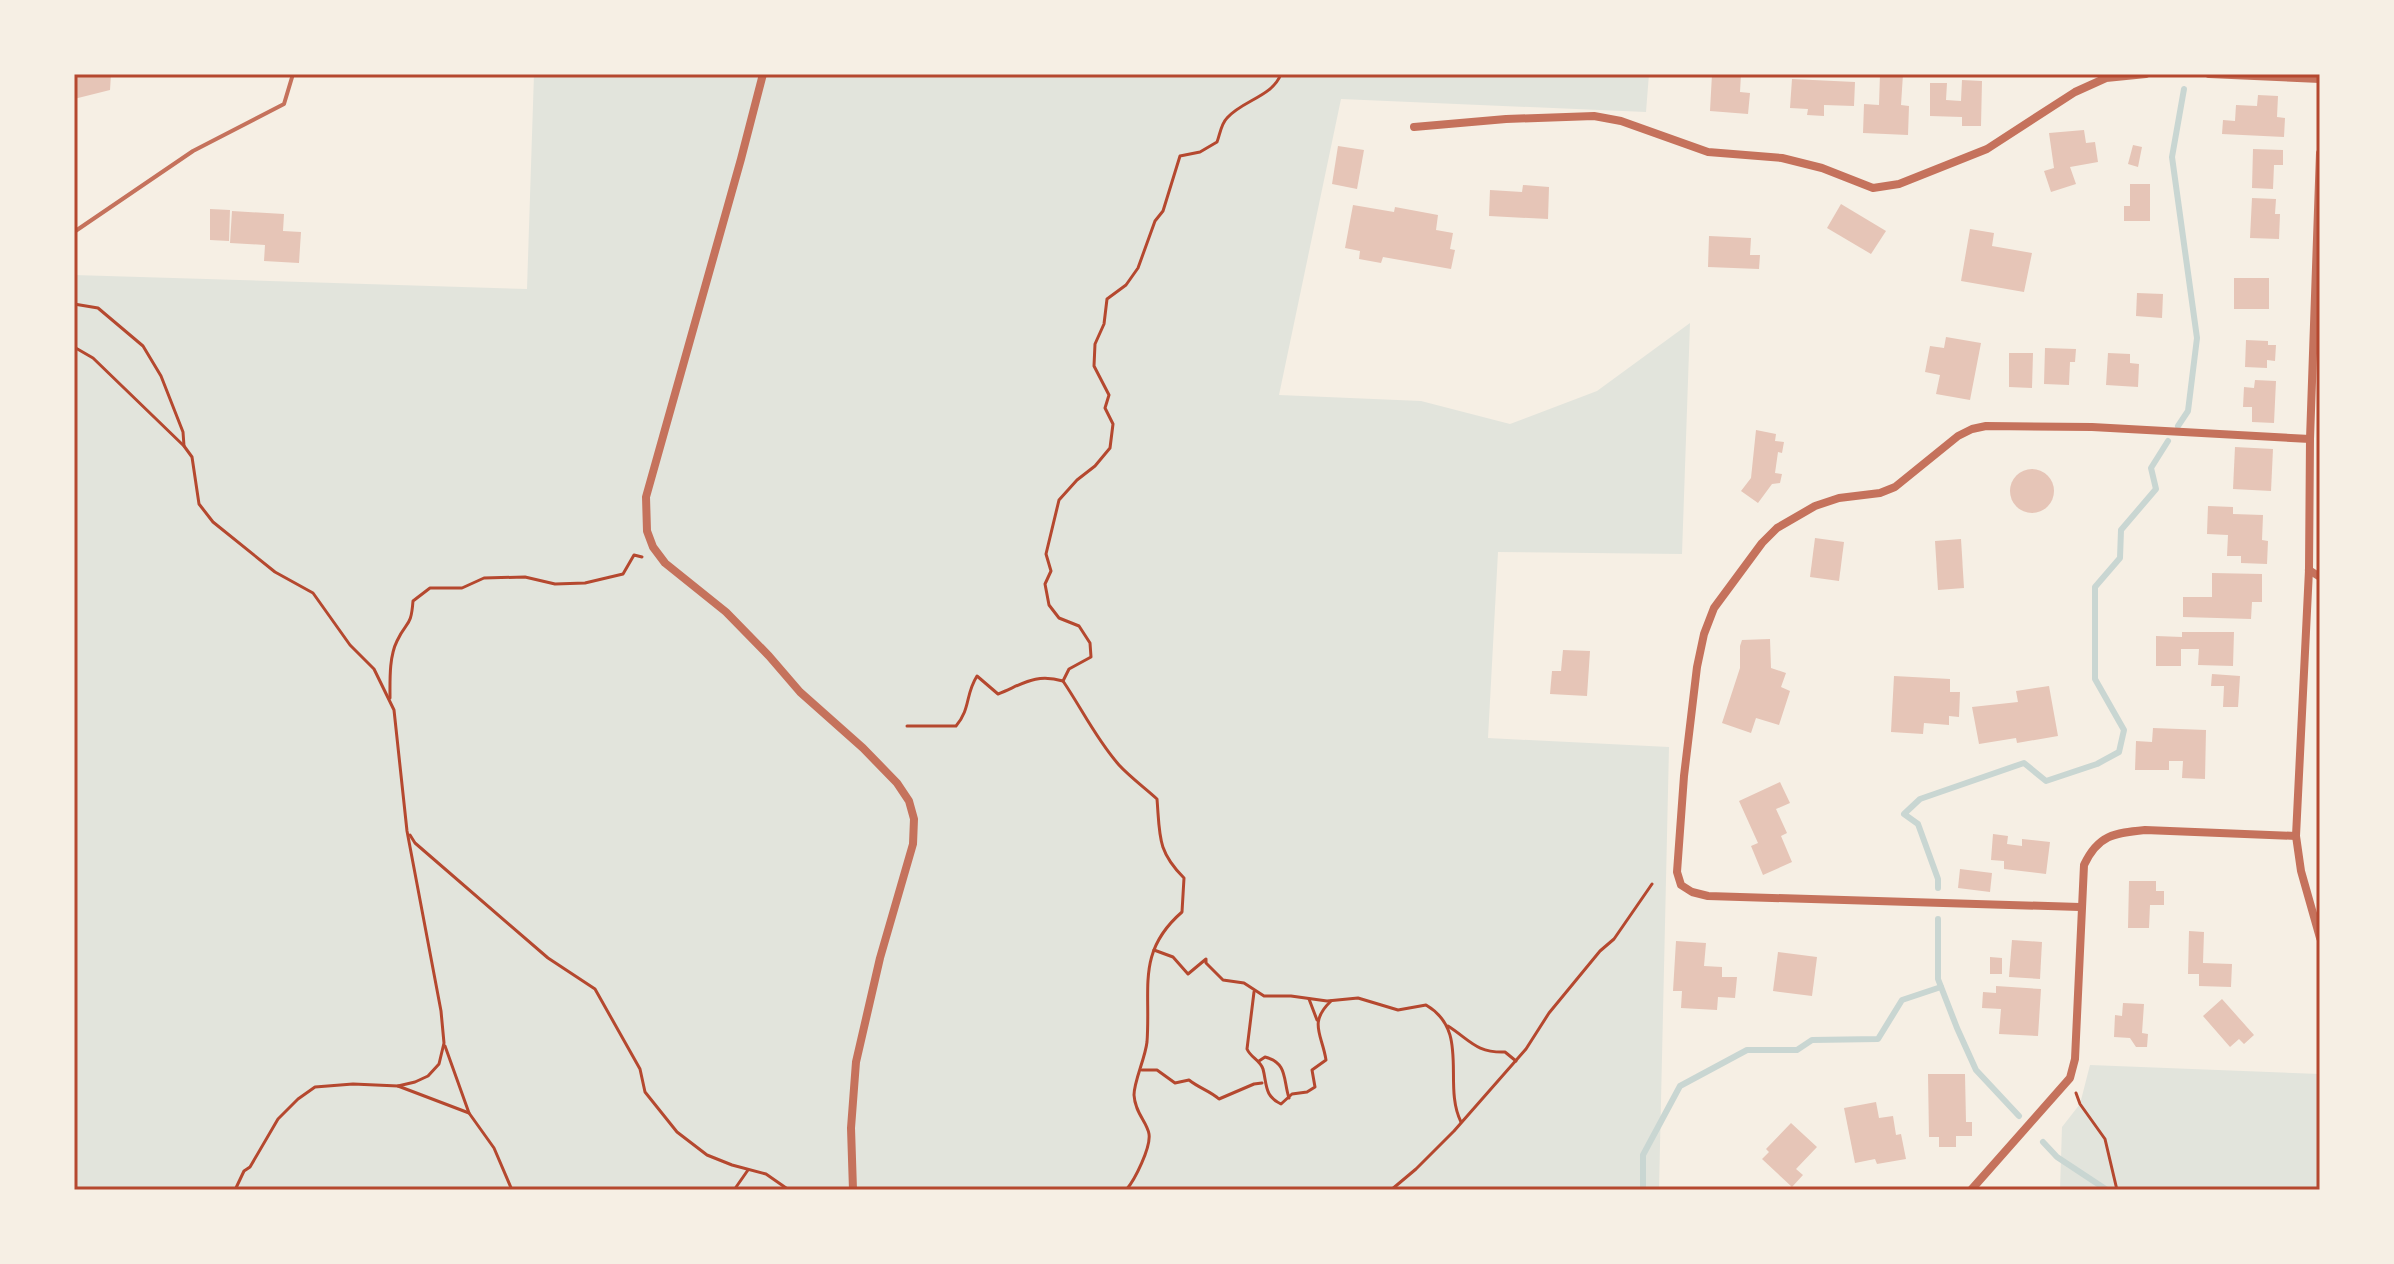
<svg xmlns="http://www.w3.org/2000/svg" width="2394" height="1264" viewBox="0 0 2394 1264" font-family="'Titillium Web',sans-serif">
  <style>
    .green { fill: #e2e4dc }
    .lines { fill: none; stroke-linecap: round; stroke-linejoin: round }
    .stream { stroke: #c9d6d2; stroke-width: 6 }
    .building { fill: #e6c5b7 }
    .path { stroke: #b5482f; stroke-width: 3 }
    .service { stroke: #c5725c; stroke-width: 4 }
    .minor { stroke: #c5725c; stroke-width: 8 }
    .neatline { fill: none; stroke: #b5482f; stroke-width: 3 }
  </style>
  <rect width="100%" height="100%" fill="#f6efe4"/>
  <g class="green">
    <polygon points="534,74 1649,74 1646,112 1341,99 1279,395 1421,401 1510,424 1597,391 1690,323 1682,554 1498,552 1488,738 1669,747 1659,1190 74,1190 74,275 527,289"/>
    <polygon points="2090,1065 2320,1074 2320,1190 2060,1190 2062,1127 2080,1104"/>
  </g>
  <g class="lines">
    <g class="stream">
      <polyline points="2178,426 2188,411 2197,338 2172,157 2184,89"/>
      <polyline points="1938,888 1938,879 1918,824 1904,814 1920,799 2024,763 2046,781 2097,764 2119,752 2124,730 2095,679 2095,587 2120,558 2121,530 2156,489 2151,468 2168,441"/>
      <polyline points="1938,919 1938,979 1957,1028 1976,1070 2019,1116"/>
      <polyline points="2043,1142 2057,1157 2107,1190"/>
      <polyline points="1643,1190 1643,1155 1680,1086 1747,1050 1797,1050 1812,1040 1878,1039 1902,1000 1941,987"/>
    </g>
  </g>
  <g class="building">
    <polygon points="74,74 111,74 110,90 74,99"/>
    <polygon points="1712,74 1741,74 1740,92 1750,93 1748,114 1710,111"/>
    <polygon points="1880,74 1903,74 1901,105 1909,106 1908,135 1863,133 1864,104 1879,105"/>
    <polygon points="1792,79 1855,82 1854,106 1824,105 1824,116 1807,115 1808,109 1790,108"/>
    <polygon points="1962,80 1982,81 1981,126 1962,126 1962,117 1930,116 1930,83 1947,83 1946,100 1961,101"/>
    <polygon points="2258,95 2278,96 2277,117 2285,118 2284,137 2222,134 2223,120 2235,121 2236,105 2257,106"/>
    <polygon points="2084,130 2086,143 2095,142 2098,162 2070,167 2076,184 2051,192 2044,171 2054,168 2049,133"/>
    <polygon points="2133,145 2142,147 2138,167 2128,164"/>
    <polygon points="1338,146 1364,150 1357,189 1332,184"/>
    <polygon points="2253,149 2283,150 2283,165 2274,165 2273,189 2252,188"/>
    <polygon points="2130,184 2150,184 2150,221 2124,221 2124,206 2130,206"/>
    <polygon points="1523,185 1549,187 1548,219 1489,216 1490,190 1522,192"/>
    <polygon points="2252,198 2276,199 2275,214 2280,214 2279,239 2250,238"/>
    <polygon points="1841,204 1886,231 1871,254 1827,228"/>
    <polygon points="1353,205 1394,212 1395,207 1438,215 1436,230 1453,233 1450,249 1455,250 1451,269 1383,257 1381,263 1359,259 1360,251 1345,248"/>
    <polygon points="210,209 230,210 229,241 210,240"/>
    <polygon points="232,211 284,214 283,231 301,232 299,263 264,261 265,245 230,243"/>
    <polygon points="1970,229 1994,233 1992,246 2032,253 2024,292 1961,281"/>
    <polygon points="1709,236 1751,238 1750,255 1760,255 1759,269 1708,267"/>
    <rect x="2234" y="278" width="35" height="31"/>
    <polygon points="2137,293 2163,294 2162,318 2136,316"/>
    <polygon points="1946,337 1981,343 1970,400 1936,394 1940,375 1925,372 1930,346 1944,348"/>
    <polygon points="2246,340 2268,341 2268,345 2276,345 2275,361 2267,360 2267,368 2245,367"/>
    <polygon points="2045,348 2076,349 2075,362 2070,362 2069,385 2044,384"/>
    <polygon points="2009,353 2033,353 2032,388 2009,387"/>
    <polygon points="2108,353 2130,354 2130,363 2139,364 2138,387 2106,385"/>
    <polygon points="2255,380 2276,381 2274,423 2252,422 2252,407 2243,407 2244,387 2254,388"/>
    <polygon points="1756,430 1776,434 1775,441 1784,442 1782,453 1778,452 1775,473 1782,474 1780,483 1772,484 1758,503 1741,491 1751,478"/>
    <polygon points="2235,447 2273,449 2271,491 2233,489"/>
    <circle cx="2032" cy="491" r="22"/>
    <polygon points="2208,506 2233,507 2233,514 2263,515 2262,540 2268,541 2267,564 2241,563 2241,556 2227,556 2228,535 2207,534"/>
    <polygon points="1815,538 1844,542 1839,581 1810,577"/>
    <polygon points="1961,539 1964,588 1938,590 1935,541"/>
    <polygon points="2212,573 2262,574 2262,602 2252,602 2251,619 2183,617 2183,597 2212,597"/>
    <polygon points="2182,632 2234,632 2233,666 2198,665 2199,649 2181,649 2181,666 2156,666 2156,636 2182,637"/>
    <polygon points="1770,639 1771,668 1786,673 1781,687 1790,691 1779,725 1756,718 1751,733 1722,723 1740,668 1740,646 1742,640"/>
    <polygon points="1563,650 1590,651 1587,696 1550,694 1552,671 1561,671"/>
    <polygon points="2212,674 2240,676 2238,707 2223,707 2224,686 2211,686"/>
    <polygon points="1894,676 1950,679 1950,692 1960,692 1959,717 1949,716 1949,725 1924,723 1923,734 1891,732"/>
    <polygon points="2049,686 2058,736 2017,743 2016,738 1979,744 1972,707 2018,702 2016,691"/>
    <polygon points="2153,728 2206,730 2205,779 2182,778 2183,761 2169,761 2169,770 2135,770 2136,741 2152,742"/>
    <polygon points="1780,782 1790,803 1776,809 1787,833 1781,836 1792,862 1763,875 1751,846 1758,843 1739,801"/>
    <polygon points="1993,834 2008,836 2007,844 2022,846 2022,839 2050,842 2046,874 2004,869 2004,861 1991,860"/>
    <polygon points="1960,869 1992,873 1990,892 1958,888"/>
    <polygon points="2129,881 2156,881 2156,891 2164,891 2164,905 2150,905 2149,928 2128,928"/>
    <polygon points="2189,931 2204,932 2203,963 2232,964 2231,987 2199,986 2199,974 2188,974"/>
    <polygon points="2012,940 2042,942 2040,979 2009,977"/>
    <polygon points="1676,941 1706,943 1704,966 1722,967 1722,977 1737,977 1735,998 1718,997 1717,1010 1681,1008 1682,991 1673,991"/>
    <polygon points="1778,952 1817,957 1812,996 1773,991"/>
    <polygon points="1990,957 2002,958 2002,974 1990,974"/>
    <polygon points="1996,986 2041,989 2038,1036 1999,1034 2001,1009 1982,1008 1983,992 1996,993"/>
    <polygon points="2222,999 2254,1035 2244,1044 2239,1039 2230,1047 2203,1016"/>
    <polygon points="2123,1003 2144,1004 2142,1033 2148,1034 2147,1047 2136,1047 2130,1038 2114,1037 2115,1015 2122,1016"/>
    <polygon points="1928,1074 1965,1074 1966,1122 1972,1122 1972,1136 1956,1136 1956,1147 1939,1147 1939,1137 1929,1137"/>
    <polygon points="1876,1102 1879,1118 1893,1116 1896,1135 1901,1134 1906,1159 1877,1164 1875,1159 1855,1163 1844,1108"/>
    <polygon points="1791,1123 1817,1147 1796,1169 1803,1175 1792,1187 1762,1159 1769,1152 1766,1149"/>
  </g>
  <g class="lines">
    <g class="path">
      <polyline points="74,304 98,308 143,346 161,376 183,432 184,446"/>
      <polyline points="74,347 93,358 184,446 192,457 199,504 213,522 275,572 313,593 350,645 374,669 394,710 407,831 441,1011 444,1043 439,1064 428,1076 415,1082 398,1086 353,1084 315,1087 298,1099 278,1119 250,1167 244,1171 235,1190"/>
      <path d="M1063 681C1082 709 1096 739 1119 765 1130 777 1145 788 1157 799 1160 836 1157 851 1184 878L1182 912C1136 952 1151 988 1147 1042 1145 1059 1134 1081 1134 1095 1135 1113 1147 1122 1149 1134 1151 1147 1135 1180 1126 1190"/>
      <path d="M390 698C390 680 389 657 397 641 407 620 411 628 413 601L430 588H462L484 578 525 577 555 584 585 583 623 574 634 555 642 557"/>
      <path d="M907 726H956C971 708 965 695 977 676L998 694C1023 684 1035 673 1063 681L1069 669 1091 657 1090 643 1079 626 1059 618 1049 605 1045 584 1051 571 1046 554 1059 500 1077 480 1095 466 1110 448 1113 424 1105 408 1109 395 1094 366 1095 344 1104 324 1107 299 1126 285 1138 268 1155 221 1163 211 1180 156 1200 152 1217 142C1220 134 1221 124 1227 118 1243 100 1272 97 1281 74"/>
      <polyline points="410,835 415,843 548,958 595,989 640,1069 645,1092 677,1132 707,1155 732,1165 766,1174 789,1190"/>
      <path d="M1154 950 1173 957 1188 974 1206 959V963L1223 980 1244 983 1264 996H1291L1327 1001 1358 998 1398 1010 1426 1005C1471 1031 1442 1084 1461 1122"/>
      <path d="M1254 992 1247 1049C1251 1058 1260 1060 1263 1069 1267 1084 1264 1096 1281 1104L1292 1094 1307 1092 1315 1087 1312 1070 1326 1060C1322 1034 1308 1023 1331 1001"/>
      <polyline points="1309,999 1317,1020"/>
      <path d="M1448 1026C1470 1040 1476 1053 1505 1052L1516 1061"/>
      <polyline points="445,1046 469,1113"/>
      <path d="M1259 1061 1265 1057C1288 1063 1283 1080 1289 1098"/>
      <path d="M1142 1070H1157L1175 1083 1189 1080C1199 1088 1210 1091 1219 1099L1254 1084 1262 1083"/>
      <polyline points="398,1086 469,1113 494,1148 512,1190"/>
      <polyline points="2076,1093 2080,1104 2105,1139 2117,1190"/>
      <polyline points="734,1190 748,1170"/>
      <polyline points="1391,1190 1416,1169 1454,1131 1526,1049 1549,1013 1600,951 1614,939 1652,884"/>
    </g>
    <polyline class="service" points="74,232 193,151 284,104 293,74"/>
    <g class="minor">
      <polyline points="763,74 741,159 646,497 647,531 653,547 665,563 726,612 769,656 800,692 863,748 897,783 909,801 914,819 913,844 880,958 856,1062 851,1128 853,1190"/>
      <polyline points="2209,74 2320,79"/>
      <polyline points="1414,127 1506,119 1594,116 1621,121 1708,152 1782,158 1822,168 1873,188 1899,184 1987,149 2075,92 2106,78 2146,74"/>
      <polyline points="2320,153 2310,439 2309,570 2296,836 2301,871 2320,938"/>
      <polyline points="2309,570 2320,577"/>
      <polyline points="2080,907 1708,896 1692,892 1681,885 1677,872 1684,776 1697,667 1704,634 1714,608 1762,543 1777,528 1815,506 1839,498 1880,493 1895,487 1958,436 1972,429 1986,426 2092,427 2310,439"/>
      <path d="M1971 1190 2070 1078 2075 1059 2084 865C2098 835 2114 833 2145 830L2296 836"/>
    </g>
  </g>
  <rect width="2394" height="1264" fill="none" stroke="#f6efe4" stroke-width="152"/>
  <rect x="76" y="76" width="2242" height="1112" class="neatline"/>
</svg>
